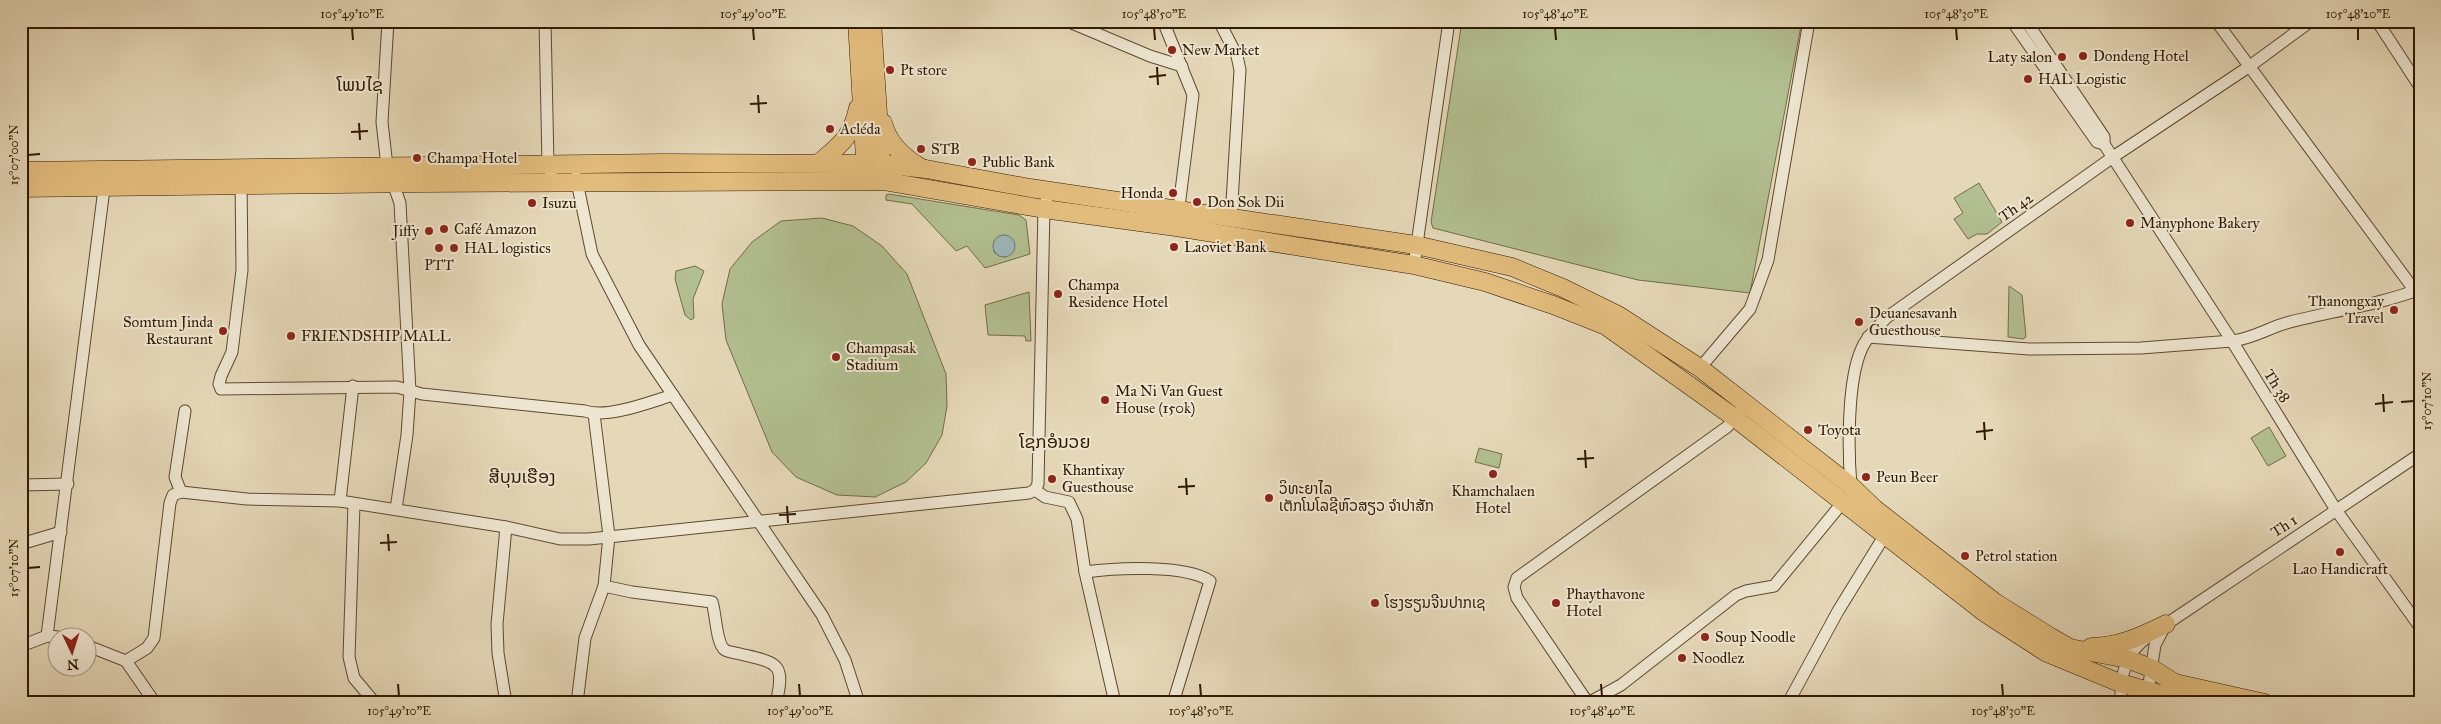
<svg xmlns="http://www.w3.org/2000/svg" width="2441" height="724" viewBox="0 0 2441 724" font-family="'IM FELL Great Primer','Noto Sans Lao',serif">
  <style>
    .green { fill: #b2bf90; stroke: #726c48; fill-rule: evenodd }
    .water { fill: #9cb6bb; stroke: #717770 }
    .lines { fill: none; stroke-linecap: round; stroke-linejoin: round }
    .minor-casing { stroke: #5e492e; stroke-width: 13 }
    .highway-casing { stroke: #311900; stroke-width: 19 }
    .minor { stroke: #eee6d1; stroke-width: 11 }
    .highway { stroke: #e2bc7c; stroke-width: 18 }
    .ticks { fill: none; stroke: #311900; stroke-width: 2 }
    .poi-dot { fill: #8f2418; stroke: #eee6d1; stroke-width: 2 }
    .labels { text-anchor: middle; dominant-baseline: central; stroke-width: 4; stroke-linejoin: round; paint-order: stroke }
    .poi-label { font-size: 15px; fill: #311900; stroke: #eee6d1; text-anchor: start }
    .street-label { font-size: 15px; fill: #311900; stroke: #eee6d1 }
    .quarter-label { font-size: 18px; fill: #311900; stroke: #eee6d1 }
    .neatline { fill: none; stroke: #311900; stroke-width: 2 }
    .ticks-label { font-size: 12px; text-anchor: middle; fill: #311900 }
  </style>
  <rect width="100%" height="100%" fill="#e5d8b8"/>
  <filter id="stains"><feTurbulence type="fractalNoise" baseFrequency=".004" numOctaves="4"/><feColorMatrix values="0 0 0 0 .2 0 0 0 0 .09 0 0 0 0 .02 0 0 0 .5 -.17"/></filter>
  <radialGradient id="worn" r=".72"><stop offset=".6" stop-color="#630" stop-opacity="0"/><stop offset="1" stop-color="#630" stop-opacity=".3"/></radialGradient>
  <g class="green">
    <polygon points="1462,21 1794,21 1801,26 1750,293 1638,280 1433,228 1431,222"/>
    <polygon points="1979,183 2002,222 1987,234 1977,234 1968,239 1954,219 1963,213 1954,198"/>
    <path d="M889 194 1019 215 1026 220 1030 254 985 268 967 246 956 251 912 204 886 200V195ZM1002 235 1010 237 1006 257 999 256 994 252V241Z"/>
    <polygon points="822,218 853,226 882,246 907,274 946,374 947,406 942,435 926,463 906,482 875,497 837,495 796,477 772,452 726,340 722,304 730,269 752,242 781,221"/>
    <polygon points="695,266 704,271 693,299 694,318 691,320 685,315 675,279 676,271"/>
    <polygon points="2009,286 2022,295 2026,337 2023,339 2008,337"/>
    <polygon points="1029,292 1031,341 1026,341 1025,336 988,335 985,305"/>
    <polygon points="2269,427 2286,456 2268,466 2251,438"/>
    <polygon points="1479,448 1502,454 1499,468 1475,462"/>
  </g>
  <circle class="water" cx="1004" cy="246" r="11"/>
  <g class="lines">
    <defs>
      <g id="minor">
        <polyline points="388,21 382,122 387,166 400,203 410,391 407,435 396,509"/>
        <polyline points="545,21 548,164 554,184"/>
        <polyline points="1067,21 1150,56 1182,66"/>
        <polyline points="1163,21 1193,95 1178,215"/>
        <polyline points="1219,21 1237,56 1240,70 1231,218"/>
        <polyline points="2012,21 2097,142 2104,144"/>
        <polyline points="2026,21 2104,137 2104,144"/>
        <polyline points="2216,21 2415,291"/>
        <polyline points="2377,21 2420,87"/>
        <polyline points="2104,144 2232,341 2336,510 2420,627"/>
        <polyline points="576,177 592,254 639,345 822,615 845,660 859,703"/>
        <path d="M241 178 242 270 232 352 221 376 219 384 221 389 397 387 422 394 585 411C607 419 650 402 673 395"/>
        <polyline points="1414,265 1449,21"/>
        <path d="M1868 337 2029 349 2141 348 2232 341C2252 339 2270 327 2290 322 2333 311 2378 305 2420 289"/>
        <polyline points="1700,368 1750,309 1768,260 1809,21"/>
        <polyline points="21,485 68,484"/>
        <path d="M1851 486C1848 451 1847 380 1862 348 1867 336 1878 327 1886 318L2113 157 2250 66 2311 21"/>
        <polyline points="1035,490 1045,497 1069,502 1077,519 1085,572 1115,703"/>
        <polyline points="181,492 175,477 185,411"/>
        <polyline points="340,501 353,386"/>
        <polyline points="354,504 349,657 354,678 375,703"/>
        <polyline points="506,527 497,624 498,653 506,703"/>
        <polyline points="21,544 61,532"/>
        <path d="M1085 572C1115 568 1185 564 1210 581L1173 703"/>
        <path d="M604 586 632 592 712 602C716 613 716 644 725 650 728 652 736 653 740 654 777 663 786 662 776 703"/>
        <polyline points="2162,627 2420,454"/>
        <polyline points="47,636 105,181"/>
        <polyline points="21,646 47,636 58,637"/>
        <polyline points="88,646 126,661 155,703"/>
        <polyline points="126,661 147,648 154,638 170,503 173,495 181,492 247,499 340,501 506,527 560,539 589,539 1029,493 1035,490 1038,484 1044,209 1049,190"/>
        <polyline points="577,703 585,638 604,586 609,536 594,414"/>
        <polyline points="1588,703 1517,598 1514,587 1517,578 1727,427 1747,404"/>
        <polyline points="1588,703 1621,685 1736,595 1746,591 1774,586 1843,502"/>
        <polyline points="1788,703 1838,611 1888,530"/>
        <path d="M2121 703C2120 676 2125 652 2149 636"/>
        <polyline points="2146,703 2155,645 2166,624"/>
      </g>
      <g id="highway">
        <polyline points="857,21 866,176"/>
        <polyline points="872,21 882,176"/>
        <path d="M883 123C888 143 903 157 920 167"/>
        <path d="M819 163C840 145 852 137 858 108"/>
        <polyline points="21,171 662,163 882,164 926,169 1030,188 1416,245 1512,267 1563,288 1618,315 1700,368 1851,486 1875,509 1930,552 1996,603 2049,636 2070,648 2127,659 2151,668 2175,683 2265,703"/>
        <polyline points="21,188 422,183 883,181 1044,209 1176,227 1414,265 1485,282 1553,305 1606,326 1735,418 1985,613 2047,653 2120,683 2192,703"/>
        <path d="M2091 647C2118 647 2142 636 2166 624"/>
      </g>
    </defs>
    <use href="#minor" class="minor-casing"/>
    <use href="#highway" class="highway-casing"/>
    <use href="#minor" class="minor"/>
    <use href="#highway" class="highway"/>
  </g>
  <path class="ticks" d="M352 28 353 40M753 28 754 40M1154 28 1155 40M1555 28 1556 40M1956 28 1957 40M2358 28V40M1157 67 1158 85M1149 77 1166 75M758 95 759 113M750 104 767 103M359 123 360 140M351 132 368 131M28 155 40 154M2383 394 2384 412M2401 402 2414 401M2375 404 2393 402M1984 422 1985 440M1976 432 1993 430M1585 450 1586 468M1577 459 1594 458M1186 478 1187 495M1178 487 1195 486M787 506 788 523M779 515 796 514M388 534 389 551M380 543 397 542M28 568 40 567M398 684 399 696M799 684 800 696M1200 684 1201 696M1601 684 1602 696M2002 684 2003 696"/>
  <g class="poi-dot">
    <circle cx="1172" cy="50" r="5"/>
    <circle cx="2083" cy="56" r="5"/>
    <circle cx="2062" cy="57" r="5"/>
    <circle cx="890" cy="70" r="5"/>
    <circle cx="2028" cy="79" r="5"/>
    <circle cx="830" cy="129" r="5"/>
    <circle cx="921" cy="149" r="5"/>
    <circle cx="417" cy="158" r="5"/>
    <circle cx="972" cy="162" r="5"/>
    <circle cx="1173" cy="193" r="5"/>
    <circle cx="1197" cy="202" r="5"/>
    <circle cx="532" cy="203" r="5"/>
    <circle cx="2130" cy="223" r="5"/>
    <circle cx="444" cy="229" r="5"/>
    <circle cx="429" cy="231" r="5"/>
    <circle cx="1174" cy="247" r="5"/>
    <circle cx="439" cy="248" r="5"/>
    <circle cx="454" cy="248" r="5"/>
    <circle cx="1058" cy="294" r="5"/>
    <circle cx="2394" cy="310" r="5"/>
    <circle cx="1859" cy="322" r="5"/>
    <circle cx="223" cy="331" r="5"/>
    <circle cx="291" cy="336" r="5"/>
    <circle cx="836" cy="357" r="5"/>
    <circle cx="1105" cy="400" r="5"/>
    <circle cx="1808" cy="430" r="5"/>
    <circle cx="1493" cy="474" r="5"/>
    <circle cx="1866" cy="477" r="5"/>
    <circle cx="1052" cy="479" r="5"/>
    <circle cx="1269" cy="498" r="5"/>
    <circle cx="2340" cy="552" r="5"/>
    <circle cx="1965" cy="556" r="5"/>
    <circle cx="1375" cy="603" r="5"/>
    <circle cx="1556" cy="603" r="5"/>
    <circle cx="1705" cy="637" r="5"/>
    <circle cx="1682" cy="658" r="5"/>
  </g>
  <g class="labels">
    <g class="poi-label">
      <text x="1182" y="50">New Market</text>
      <text x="2093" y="56">Dondeng Hotel</text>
      <text x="2052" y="57" text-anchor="end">Laty salon</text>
      <text x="900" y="70">Pt store</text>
      <text x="2038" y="79">HAL Logistic</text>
      <text x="840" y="129">Acléda</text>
      <text x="931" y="149">STB</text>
      <text x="427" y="158">Champa Hotel</text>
      <text x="982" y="162">Public Bank</text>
      <text x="1163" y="193" text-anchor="end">Honda</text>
      <text x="1207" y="202">Don Sok Dii</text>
      <text x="542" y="203">Isuzu</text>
      <text x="2140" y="223">Manyphone Bakery</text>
      <text x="454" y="229">Café Amazon</text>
      <text x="419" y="231" text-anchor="end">Jiffy</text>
      <text x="1184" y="247">Laoviet Bank</text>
      <text x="464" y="248">HAL logistics</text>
      <text x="439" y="265" text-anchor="middle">PTT</text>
      <text x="1068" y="285">Champa<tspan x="1068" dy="17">Residence Hotel</tspan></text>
      <text x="2384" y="301" text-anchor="end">Thanongxay<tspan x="2384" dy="17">Travel</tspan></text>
      <text x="1869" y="313">Deuanesavanh<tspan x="1869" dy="17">Guesthouse</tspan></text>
      <text x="213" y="322" text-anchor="end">Somtum Jinda<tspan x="213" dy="17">Restaurant</tspan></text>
      <text x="301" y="336">FRIENDSHIP MALL</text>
      <text x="846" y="348">Champasak<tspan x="846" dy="17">Stadium</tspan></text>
      <text x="1115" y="391">Ma Ni Van Guest<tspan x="1115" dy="17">House (150k)</tspan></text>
      <text x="1818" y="430">Toyota</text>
      <text x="1062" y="470">Khantixay<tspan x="1062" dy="17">Guesthouse</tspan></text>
      <text x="1876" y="477">Peun Beer</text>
      <text x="1279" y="489">ວິທະຍາໄລ<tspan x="1279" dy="17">ເຕັກໂນໂລຊີຫົວສຽວ ຈຳປາສັກ</tspan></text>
      <text x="1493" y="491" text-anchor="middle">Khamchalaen<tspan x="1493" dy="17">Hotel</tspan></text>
      <text x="1975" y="556">Petrol station</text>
      <text x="2340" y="569" text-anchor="middle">Lao Handicraft</text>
      <text x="1566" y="594">Phaythavone<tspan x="1566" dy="17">Hotel</tspan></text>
      <text x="1385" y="603">ໂຮງຮຽນຈີນປາກເຊ</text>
      <text x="1715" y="637">Soup Noodle</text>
      <text x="1692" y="658">Noodlez</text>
    </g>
    <g class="street-label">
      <text transform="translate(2016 207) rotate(-35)">Th 42</text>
      <text transform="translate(2277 386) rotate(58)">Th 38</text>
      <text transform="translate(2284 526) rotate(-33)">Th 1</text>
    </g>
    <g class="quarter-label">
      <text x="360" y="85">ໂພນໄຊ</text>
      <text x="1055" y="442">ໂຊກອໍນວຍ</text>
      <text x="522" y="477">ສີບຸນເຮືອງ</text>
    </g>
  </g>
  <rect width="2441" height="724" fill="none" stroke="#e5d8b8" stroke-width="55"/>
  <g transform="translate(72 652) rotate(176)"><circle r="24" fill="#eee6d1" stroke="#a2947d"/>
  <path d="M0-4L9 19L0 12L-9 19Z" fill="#8f2418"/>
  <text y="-8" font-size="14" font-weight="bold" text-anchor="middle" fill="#311900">N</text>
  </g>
  <rect x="28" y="28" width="2386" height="668" class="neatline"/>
  <g class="ticks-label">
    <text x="352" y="18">105°49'10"E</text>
    <text x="753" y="18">105°49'00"E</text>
    <text x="1154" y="18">105°48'50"E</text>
    <text x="1555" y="18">105°48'40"E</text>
    <text x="1956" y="18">105°48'30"E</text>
    <text x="2358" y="18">105°48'20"E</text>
    <text transform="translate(14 155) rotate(-90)" y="4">15°07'00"N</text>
    <text transform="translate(2427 401) rotate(-90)" y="4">15°07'10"N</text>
    <text transform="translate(14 568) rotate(-90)" y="4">15°07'10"N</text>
    <text x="399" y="715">105°49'10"E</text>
    <text x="800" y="715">105°49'00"E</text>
    <text x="1201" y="715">105°48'50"E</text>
    <text x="1602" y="715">105°48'40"E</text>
    <text x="2003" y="715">105°48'30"E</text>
  </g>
  <rect width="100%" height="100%" filter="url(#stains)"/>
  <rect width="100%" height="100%" fill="url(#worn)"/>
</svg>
